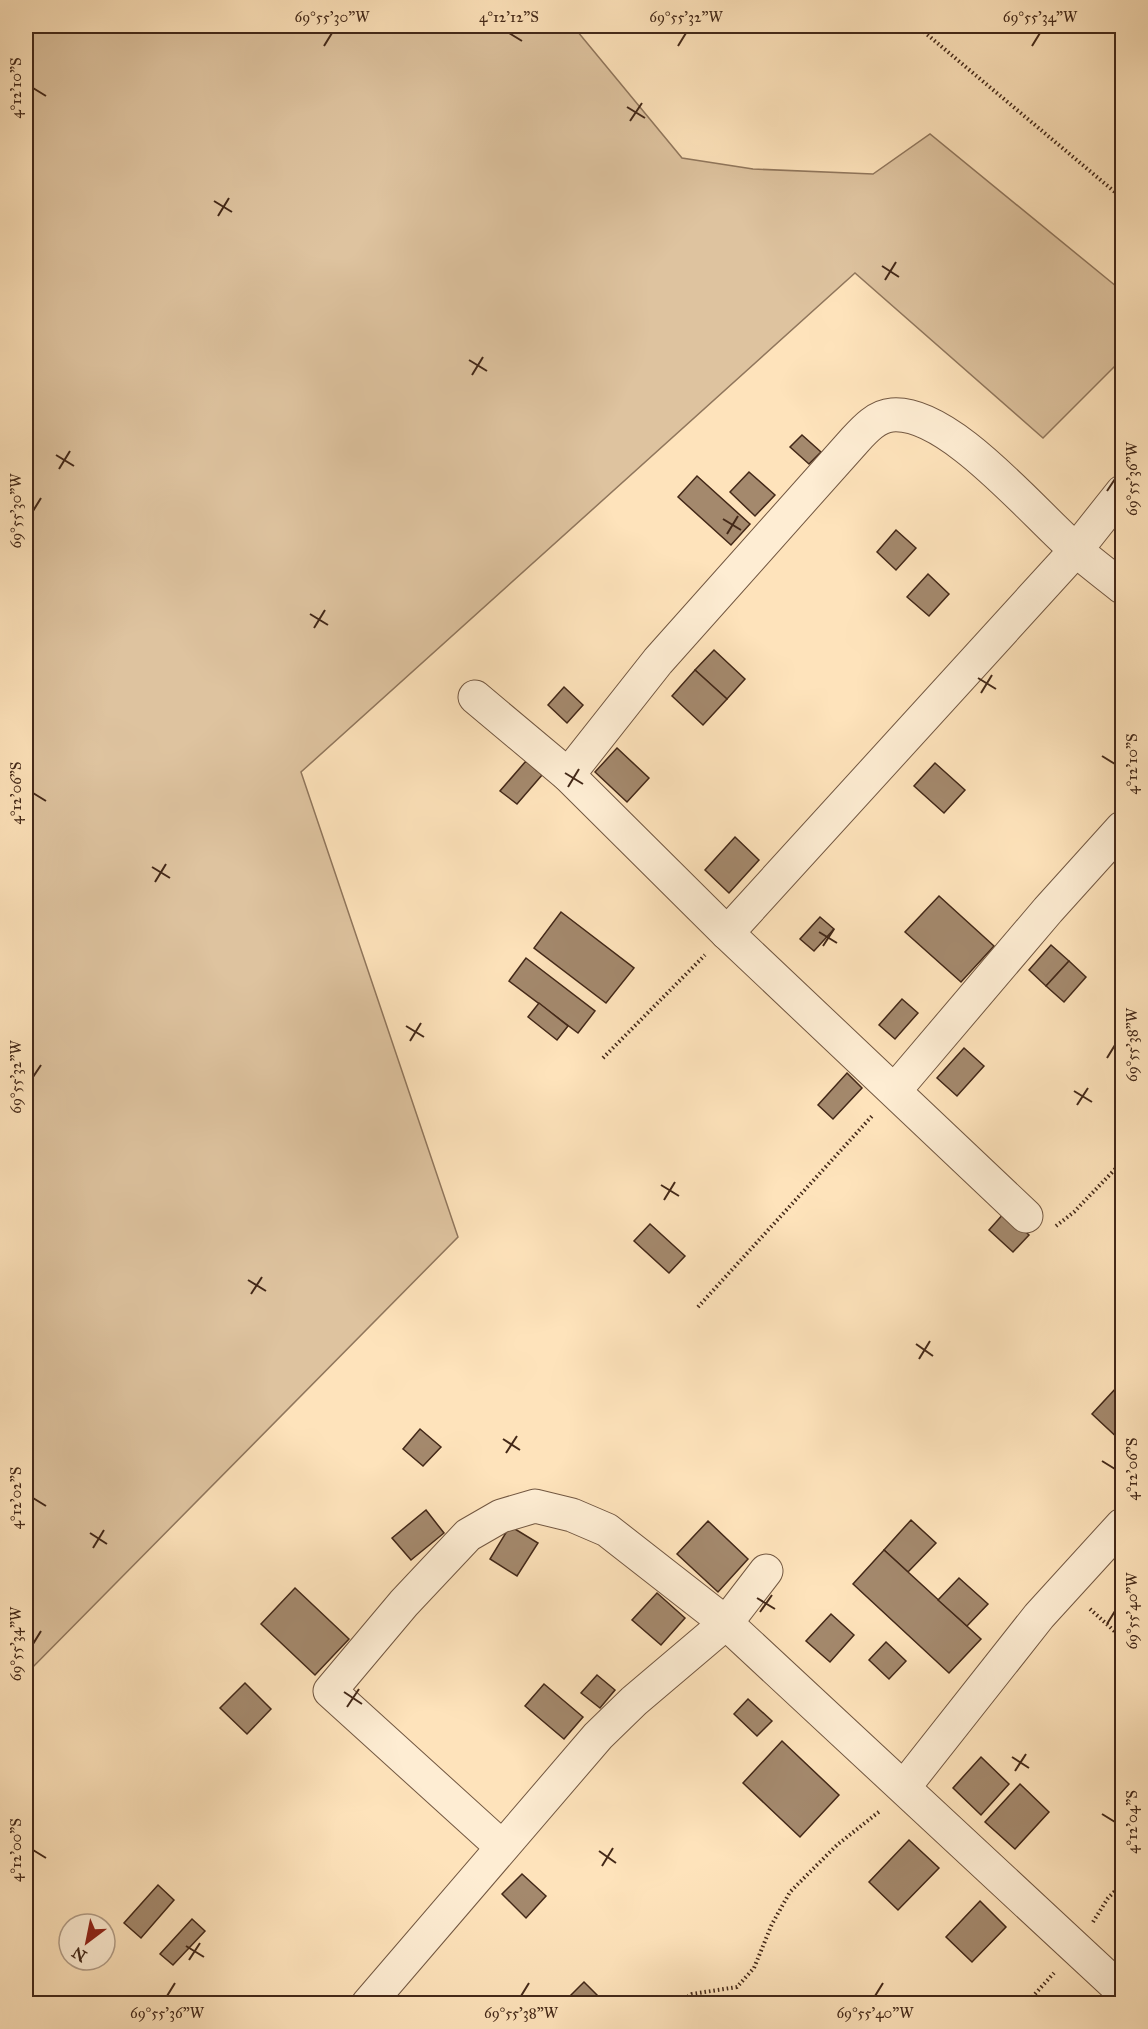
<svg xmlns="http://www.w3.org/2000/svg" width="1148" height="2029" viewBox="0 0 1148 2029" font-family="'IM FELL Great Primer',serif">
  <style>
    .green { fill: #dec39f; stroke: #90765c; stroke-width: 1.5 }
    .building { fill: #a4896d; stroke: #432818; stroke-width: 1.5 }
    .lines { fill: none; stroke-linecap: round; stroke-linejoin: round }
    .minor-casing { stroke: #725741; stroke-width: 35 }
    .path { stroke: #432818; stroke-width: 4; stroke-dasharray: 1.5 3; stroke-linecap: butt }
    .minor { stroke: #feedd3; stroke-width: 33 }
    .ticks { fill: none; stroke: #432818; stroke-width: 2 }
    .neatline { fill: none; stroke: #432818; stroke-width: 2 }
    .ticks-label { font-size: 15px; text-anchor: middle; fill: #432818 }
  </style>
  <rect width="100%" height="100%" fill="#fee3bb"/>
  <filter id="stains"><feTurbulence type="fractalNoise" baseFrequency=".00333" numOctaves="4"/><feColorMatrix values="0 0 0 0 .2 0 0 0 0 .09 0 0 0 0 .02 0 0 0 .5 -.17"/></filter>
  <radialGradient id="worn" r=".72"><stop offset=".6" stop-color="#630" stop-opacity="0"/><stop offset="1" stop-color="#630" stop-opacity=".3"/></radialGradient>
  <polygon class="green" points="26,26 573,26 682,158 753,169 873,174 930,134 1122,291 1122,359 1043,438 855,273 301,772 458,1237 26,1674"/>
  <g class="building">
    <polygon points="802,435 821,452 809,464 790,447"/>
    <polygon points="749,472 775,495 755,516 730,492"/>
    <polygon points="697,476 750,524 731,545 678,497"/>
    <polygon points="896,530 916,548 896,570 877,552"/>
    <polygon points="928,574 949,594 929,616 907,597"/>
    <polygon points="714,650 745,679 727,699 695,670"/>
    <polygon points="695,670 727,699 703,725 672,696"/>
    <polygon points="564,687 583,705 567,723 548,705"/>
    <polygon points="617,748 649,778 627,802 595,772"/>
    <polygon points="526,761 542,775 517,804 500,791"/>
    <polygon points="935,763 965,790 944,813 914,786"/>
    <polygon points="735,837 759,860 729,893 705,870"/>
    <polygon points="939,896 994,946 961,982 905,932"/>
    <polygon points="561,912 634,968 606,1003 534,948"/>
    <polygon points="820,917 834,929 814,951 800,939"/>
    <polygon points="1051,945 1069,961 1046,986 1029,970"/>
    <polygon points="526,958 595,1011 578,1033 509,981"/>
    <polygon points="1069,961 1086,977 1064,1002 1046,986"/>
    <polygon points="902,999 918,1013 895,1039 879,1025"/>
    <polygon points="539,1003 568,1026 557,1040 528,1017"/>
    <polygon points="964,1048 984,1066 957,1096 937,1078"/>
    <polygon points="847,1073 862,1088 833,1119 818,1105"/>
    <polygon points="1005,1212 1029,1235 1013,1252 989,1230"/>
    <polygon points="650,1224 685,1256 669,1273 634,1241"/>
    <polygon points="1118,1386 1122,1391 1122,1442 1092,1414"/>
    <polygon points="420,1429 441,1447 423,1466 403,1449"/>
    <polygon points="426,1510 444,1533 411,1560 392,1538"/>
    <polygon points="911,1520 936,1543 908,1572 884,1550"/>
    <polygon points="708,1521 748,1559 718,1592 677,1554"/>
    <polygon points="510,1526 538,1543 517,1576 490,1559"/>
    <polygon points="884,1550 981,1639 949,1673 853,1584"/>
    <polygon points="959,1578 988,1604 967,1626 938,1600"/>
    <polygon points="295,1588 349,1639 315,1675 261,1624"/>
    <polygon points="657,1593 685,1618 661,1645 632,1620"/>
    <polygon points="831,1614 854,1635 830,1662 806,1641"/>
    <polygon points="886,1642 906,1661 889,1679 869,1660"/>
    <polygon points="597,1675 615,1690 600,1708 581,1693"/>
    <polygon points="245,1683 271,1709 247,1734 220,1708"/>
    <polygon points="544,1684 583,1717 564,1739 525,1706"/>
    <polygon points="748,1699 772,1721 757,1736 734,1714"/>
    <polygon points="782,1741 839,1795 800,1837 743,1783"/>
    <polygon points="981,1757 1009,1784 981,1815 953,1788"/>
    <polygon points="1020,1784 1049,1812 1015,1849 985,1822"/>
    <polygon points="909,1840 939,1868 898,1910 869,1882"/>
    <polygon points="522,1874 546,1896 526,1918 502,1894"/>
    <polygon points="158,1885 174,1900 141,1938 124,1923"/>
    <polygon points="980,1901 1006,1927 972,1962 946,1937"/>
    <polygon points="192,1919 205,1931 173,1965 160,1954"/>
    <polygon points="584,1982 606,2004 562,2004"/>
  </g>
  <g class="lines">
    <defs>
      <g id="minor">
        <polyline points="475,697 568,775 727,933 1026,1216"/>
        <path d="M568 775 658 661 855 440C865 429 877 416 892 415 949 410 1034 514 1076 550 1091 563 1107 575 1122 587"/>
        <polyline points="727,933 1076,550 1122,492"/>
        <polyline points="895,1090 1048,910 1122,828"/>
        <polyline points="904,1787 1039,1616 1122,1525"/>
        <polyline points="502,1847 330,1691 404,1603 468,1535 501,1516 535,1506 572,1515 607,1530 726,1623 1122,1991"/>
        <polyline points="368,2004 598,1736 634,1701 726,1623 766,1571"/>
      </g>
    </defs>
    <use href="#minor" class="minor-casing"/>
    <g class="path">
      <polyline points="917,26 1122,198"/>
      <polyline points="603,1058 705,955"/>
      <polyline points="1056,1226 1074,1212 1122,1162"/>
      <polyline points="698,1307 873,1115"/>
      <polyline points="1090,1609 1122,1638"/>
      <polyline points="1093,1922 1108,1898 1122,1884"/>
      <polyline points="676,2004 692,1994 737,1987 754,1968 772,1924 790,1892 837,1845 880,1811"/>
      <polyline points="1026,2004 1054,1973"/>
    </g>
    <use href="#minor" class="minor"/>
  </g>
  <path class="ticks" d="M509 33 522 41M324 46 332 33M678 46 686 33M1032 46 1040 33M33 88 46 96M627 107 645 118M630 121 642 103M214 201 232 212M218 216 229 198M882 266 899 277M885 280 896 262M469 360 487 371M472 375 483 357M56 455 74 466M59 469 70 451M1107 491 1115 479M33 511 41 498M723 519 741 530M727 534 738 516M310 614 328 625M314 628 325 610M978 678 996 689M981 693 992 675M1102 756 1115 764M565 773 583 784M568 787 579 769M33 793 46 801M152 867 170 878M155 882 166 864M819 932 837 943M823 946 834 929M406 1026 424 1037M410 1041 421 1023M1107 1058 1115 1045M33 1077 41 1065M1074 1091 1092 1102M1077 1105 1088 1088M661 1185 679 1196M664 1200 675 1182M248 1280 266 1291M251 1294 262 1277M916 1344 933 1356M919 1359 930 1341M503 1439 520 1450M506 1453 517 1436M1102 1461 1115 1469M33 1498 46 1506M90 1533 107 1544M93 1548 104 1530M757 1598 775 1609M760 1612 772 1595M1107 1624 1115 1611M33 1644 41 1631M344 1692 362 1704M347 1707 359 1689M1012 1757 1029 1768M1015 1771 1026 1754M1102 1814 1115 1822M33 1850 46 1858M599 1851 616 1863M602 1866 613 1848M186 1946 204 1957M189 1960 200 1943M167 1996 175 1983M521 1996 529 1983M875 1996 883 1983"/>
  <rect width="1148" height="2029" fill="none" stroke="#fee3bb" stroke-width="66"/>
  <g transform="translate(87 1942) rotate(212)"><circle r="28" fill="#feedd3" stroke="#b39e88" stroke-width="1.5"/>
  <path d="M0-4.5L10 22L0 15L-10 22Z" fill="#8f2418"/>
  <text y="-9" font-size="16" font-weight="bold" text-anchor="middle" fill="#432818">N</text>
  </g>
  <rect x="33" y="33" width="1082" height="1963" class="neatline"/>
  <g class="ticks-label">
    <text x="332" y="22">69°55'30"W</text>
    <text x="509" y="22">4°12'12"S</text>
    <text x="686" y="22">69°55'32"W</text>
    <text x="1040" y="22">69°55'34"W</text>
    <text transform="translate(16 88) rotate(-90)" y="5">4°12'10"S</text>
    <text transform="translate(1132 479) rotate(-90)" y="5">69°55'36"W</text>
    <text transform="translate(16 511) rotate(-90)" y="5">69°55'30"W</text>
    <text transform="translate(1132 764) rotate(-90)" y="5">4°12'10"S</text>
    <text transform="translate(16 793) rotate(-90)" y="5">4°12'06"S</text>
    <text transform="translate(1132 1045) rotate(-90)" y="5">69°55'38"W</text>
    <text transform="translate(16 1077) rotate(-90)" y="5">69°55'32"W</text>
    <text transform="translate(1132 1469) rotate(-90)" y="5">4°12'06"S</text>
    <text transform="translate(16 1498) rotate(-90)" y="5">4°12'02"S</text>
    <text transform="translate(1132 1611) rotate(-90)" y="5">69°55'40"W</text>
    <text transform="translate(16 1644) rotate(-90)" y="5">69°55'34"W</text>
    <text transform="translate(1132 1822) rotate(-90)" y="5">4°12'04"S</text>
    <text transform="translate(16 1850) rotate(-90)" y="5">4°12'00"S</text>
    <text x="167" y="2018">69°55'36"W</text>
    <text x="521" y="2018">69°55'38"W</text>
    <text x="875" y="2018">69°55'40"W</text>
  </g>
  <rect width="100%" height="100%" filter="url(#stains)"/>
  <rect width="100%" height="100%" fill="url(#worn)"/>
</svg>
